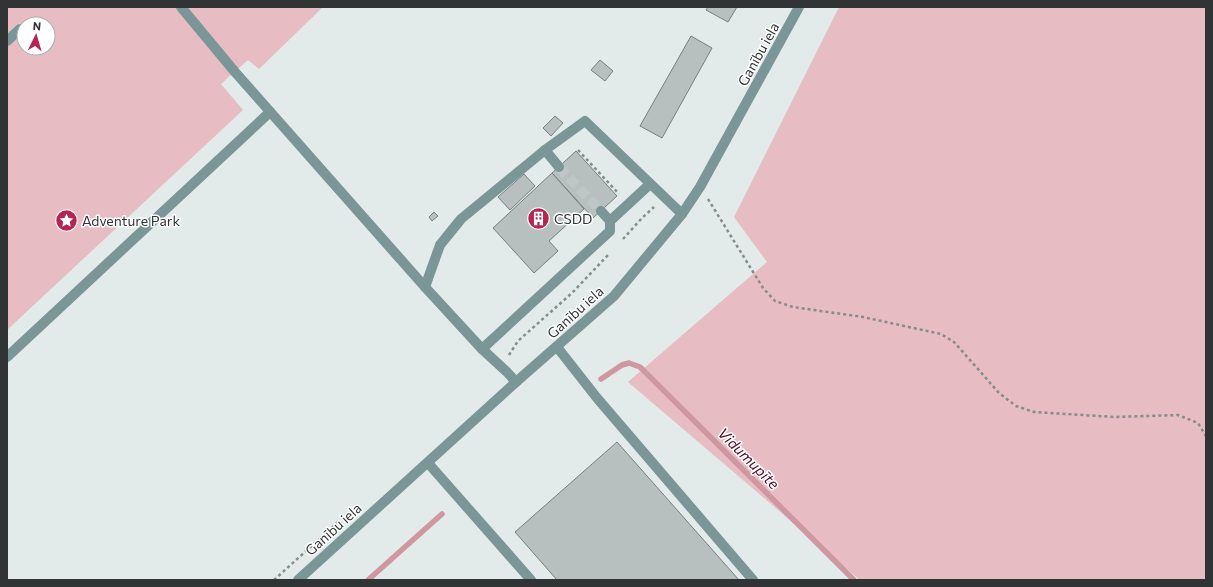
<svg xmlns="http://www.w3.org/2000/svg" width="1213" height="587" viewBox="0 0 1213 587" font-family="Commissioner,sans-serif">
  <style>
    .green { fill: #e8bcc3; fill-rule: evenodd }
    .lines { fill: none; stroke-linecap: round; stroke-linejoin: round }
    .stream { stroke: #cf97a0; stroke-width: 5.5 }
    .building { fill: #b7bfbf; stroke: #777f7f }
    .minor-tunnel { stroke: #bfc6c6; stroke-width: 10; stroke-dasharray: 10 5; stroke-linecap: butt }
    .path { stroke: #868b8b; stroke-width: 2.5; stroke-dasharray: 3 3; stroke-linecap: butt }
    .minor { stroke: #7b9697; stroke-width: 10 }
    .labels { text-anchor: middle; dominant-baseline: central; stroke-width: 3; stroke-linejoin: round; paint-order: stroke }
    .street-label { font-size: 14px; fill: #313434; stroke: #fff }
    .poi-label { font-size: 14px; fill: #313434; stroke: #fff; text-anchor: start }
    .water-label { font-size: 15px; font-style: italic; fill: #500d22; stroke: #fff }
  </style>
  <rect width="100%" height="100%" fill="#e2eaea"/>
  <g class="green">
    <path d="M7 7H323L259 69 248 60 221 84 243 110 7 330ZM24 24H48V48H24Z"/>
    <polygon points="839,7 1206,7 1206,580 860,580 628,382 767,262 734,217"/>
  </g>
  <g class="lines">
    <g class="stream">
      <polyline points="601,379 622,365 629,363 640,367 854,580"/>
      <polyline points="368,580 442,514"/>
    </g>
  </g>
  <g class="building">
    <polygon points="708,7 737,7 728,22 706,10"/>
    <polygon points="691,36 712,48 662,138 640,126"/>
    <polygon points="600,60 613,71 605,81 591,70"/>
    <polygon points="555,116 563,123 551,136 543,128"/>
    <polygon points="576,151 617,196 593,218 552,173"/>
    <polygon points="552,173 584,209 549,241 558,251 534,273 493,228"/>
    <polygon points="524,174 535,186 510,210 498,197"/>
    <polygon points="434,212 438,216 432,221 429,217"/>
    <polygon points="617,442 739,580 557,580 515,532"/>
  </g>
  <g class="lines">
    <polyline class="minor-tunnel" points="559,167 601,211"/>
    <g class="path">
      <polyline points="578,150 619,194"/>
      <polyline points="708,199 763,288 775,301 793,307 863,317 941,334 954,342 999,393 1016,406 1034,412 1115,417 1178,415 1198,423 1206,436"/>
      <polyline points="623,239 642,218 654,207"/>
      <polyline points="509,355 518,341 572,293 609,254"/>
      <polyline points="274,580 339,521"/>
    </g>
    <g class="minor">
      <polyline points="181,7 235,72 425,287 482,349 507,372 516,382"/>
      <polyline points="7,41 20,29"/>
      <polyline points="545,150 559,167"/>
      <polyline points="610,221 650,184"/>
      <polyline points="425,287 440,245 461,219 545,150 585,121 682,214"/>
      <polyline points="557,347 597,398 753,580"/>
      <polyline points="482,349 610,231 610,221 601,211"/>
      <polyline points="7,357 270,112"/>
      <polyline points="428,463 531,580"/>
      <polyline points="298,580 516,382 614,296 682,214 700,187 799,7"/>
    </g>
  </g>
  <defs>
    <symbol id="building-disc" viewBox="-11 -11 22 22"><circle r="9.5" fill="#b52553" stroke="#fff"/><path d="M-4-6H4V6H1V3H-1V6H-4ZM-2.5-4.3h1.7v1.8h-1.7ZM.8-4.3h1.7v1.8H.8ZM-2.5-1h1.7V.8h-1.7ZM.8-1h1.7V.8H.8Z" fill="#fff"/></symbol>
    <symbol id="sight-disc" viewBox="-11 -11 22 22"><circle r="9.5" fill="#b52553" stroke="#fff"/><path d="M0-6L1.8-2.2L6-1.7L2.9 1.2L3.7 5.4L0 3.3L-3.7 5.4L-2.9 1.2L-6-1.7L-1.8-2.2Z" fill="#fff"/></symbol>
  </defs>
  <g fill-rule="evenodd">
    <use href="#building-disc" x="526" y="206" width="25" height="25"/>
    <use href="#sight-disc" x="54" y="208" width="25" height="25"/>
  </g>
  <g class="labels">
    <g class="street-label">
      <text transform="translate(758 54) rotate(-61)">Ganību iela</text>
      <text transform="translate(575 312) rotate(-42)">Ganību iela</text>
      <text transform="translate(333 529) rotate(-42)">Ganību iela</text>
    </g>
    <g class="poi-label">
      <text x="554" y="218">CSDD</text>
      <text x="82" y="220">Adventure Park</text>
    </g>
    <g class="water-label">
      <text transform="translate(749 458) rotate(45)">Vidumupīte</text>
    </g>
  </g>
  <rect width="1213" height="587" fill="none" stroke="#313434" stroke-width="16"/>
  <g transform="translate(36 36) rotate(5)"><circle r="19" fill="#ffffff" stroke="#adaeae"/>
  <path d="M0-3L7 15L0 10L-7 15Z" fill="#b52553"/>
  <text y="-6" font-size="11" font-weight="bold" text-anchor="middle" fill="#313434">N</text>
  </g>
</svg>
